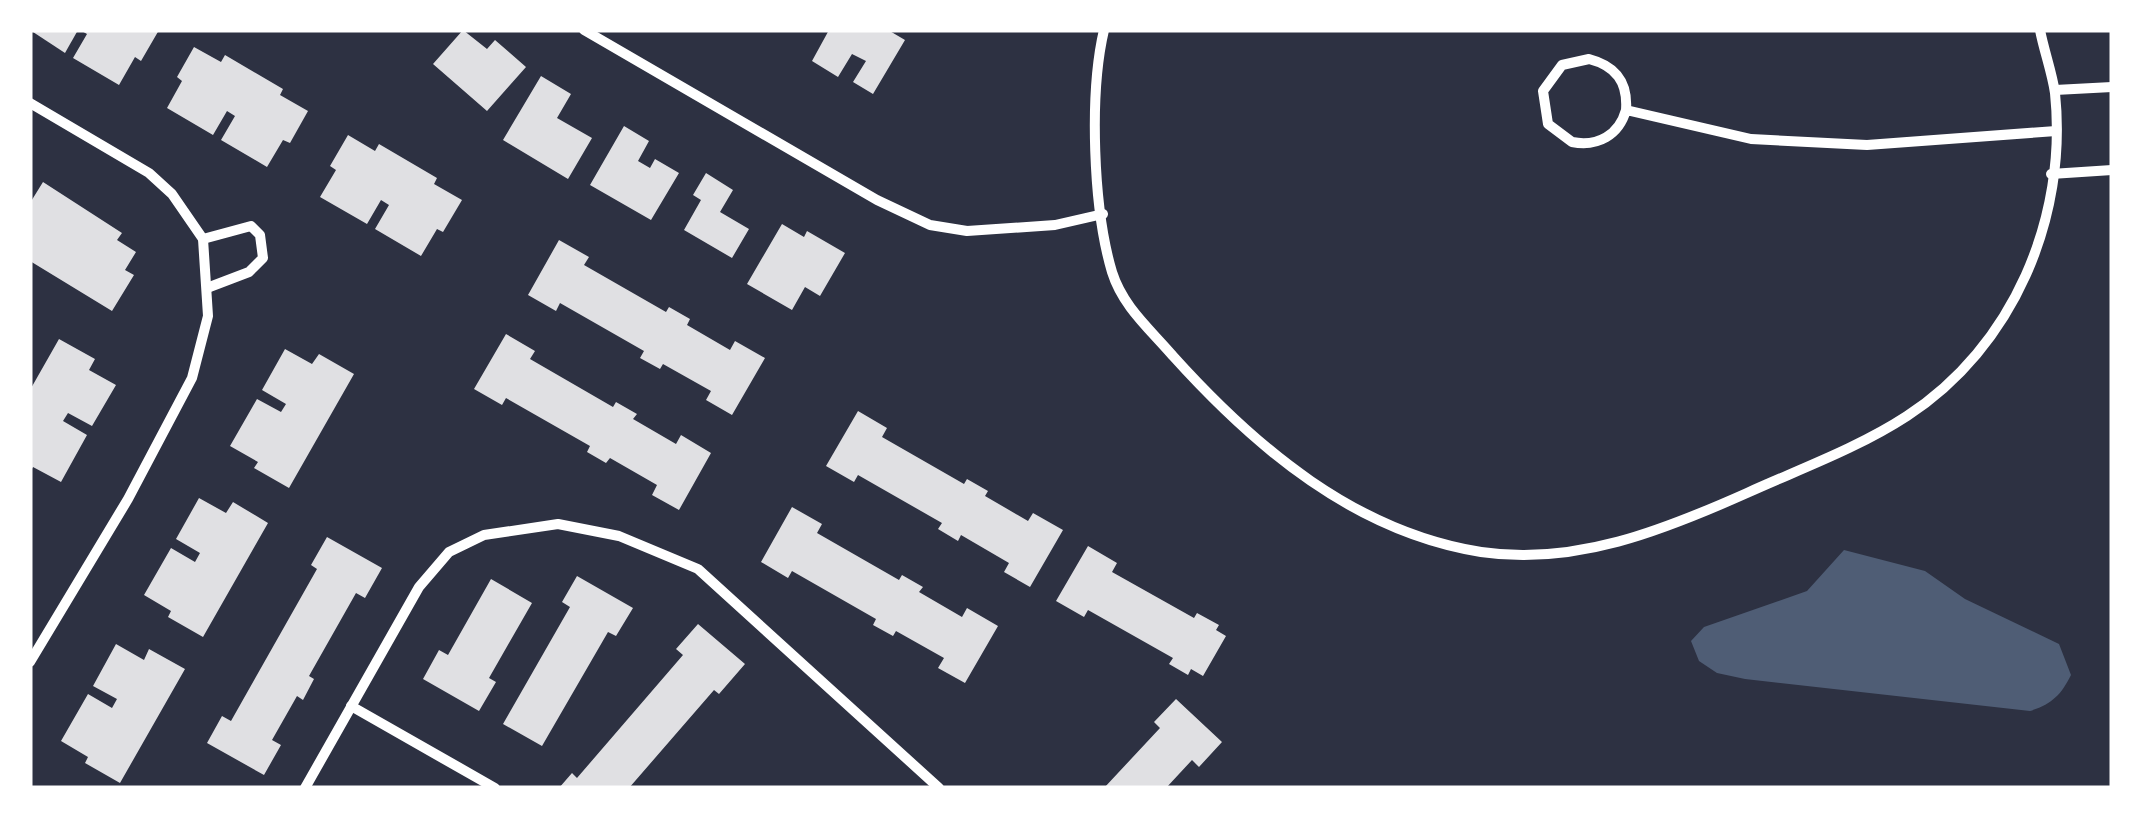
<svg xmlns="http://www.w3.org/2000/svg" width="2142" height="818" viewBox="0 0 2142 818" font-family="'Space Grotesk',sans-serif">
  <style>
    .water { fill: #4f5d75 }
    .building { fill: #e0e0e3 }
    .lines { fill: none; stroke-linecap: round; stroke-linejoin: round }
    .minor { stroke: #fff; stroke-width: 10 }
  </style>
  <rect width="100%" height="100%" fill="#2d3142"/>
  <path class="water" d="M1844 550 1925 571 1965 599 2059 644 2071 675C2061 695 2052 704 2030 711L1745 679 1717 673 1699 661 1691 641 1704 627 1807 591Z"/>
  <g class="building">
    <polygon points="30,30 78,30 65,53"/>
    <polygon points="80,30 159,30 141,61 135,57 119,85 73,58 87,34"/>
    <polygon points="463,30 487,49 495,40 526,67 487,111 433,64"/>
    <polygon points="829,30 888,30 905,40 873,94 853,82 866,61 852,54 838,77 812,61"/>
    <polygon points="194,47 221,62 225,55 283,89 280,95 308,111 290,143 283,140 267,167 221,140 235,116 227,111 213,135 167,108 182,81 177,77"/>
    <polygon points="541,76 571,94 557,118 592,138 568,179 503,140"/>
    <polygon points="624,126 649,141 638,161 650,168 655,159 679,173 651,220 590,185"/>
    <polygon points="348,135 375,151 379,144 437,178 434,184 462,200 443,232 437,229 421,256 375,229 389,205 381,200 367,224 320,197 336,170 330,166"/>
    <polygon points="706,173 733,190 720,212 749,229 732,258 684,230 701,200 693,195"/>
    <polygon points="43,182 122,233 117,240 136,252 125,270 134,275 112,311 30,261 30,203"/>
    <polygon points="782,224 804,237 807,231 845,253 820,296 805,287 792,310 747,284"/>
    <polygon points="559,240 589,257 584,265 666,312 669,307 690,319 687,325 730,350 735,341 765,358 732,415 706,400 711,391 663,364 660,369 640,358 644,351 560,303 556,311 528,295"/>
    <polygon points="506,334 535,351 530,359 613,407 616,402 637,414 633,419 676,444 681,435 711,453 679,510 652,495 657,485 610,458 606,463 587,452 590,446 506,398 502,405 474,389"/>
    <polygon points="59,339 95,359 89,370 116,385 92,426 68,413 63,421 87,435 61,482 33,467 30,472 30,390"/>
    <polygon points="285,349 312,364 319,354 354,374 289,488 254,468 258,462 230,446 257,399 281,412 286,404 262,390"/>
    <polygon points="858,411 887,428 882,437 964,484 967,479 988,491 985,496 1028,521 1033,513 1063,530 1030,587 1004,572 1009,563 961,535 958,541 938,529 942,523 858,475 854,482 826,466"/>
    <polygon points="199,498 226,513 233,502 268,523 203,637 168,617 171,611 144,595 171,548 195,562 200,553 176,539"/>
    <polygon points="792,507 822,524 817,533 899,580 902,575 923,587 919,592 962,617 967,608 998,626 965,683 938,668 944,658 896,631 893,636 873,625 876,619 792,571 788,578 761,562"/>
    <polygon points="327,537 382,568 365,598 356,593 309,676 314,679 303,700 297,696 272,740 281,745 264,775 207,743 222,716 231,721 317,569 311,565"/>
    <polygon points="1088,546 1117,563 1112,572 1194,618 1197,613 1219,625 1216,630 1226,636 1203,676 1191,669 1188,675 1169,664 1173,658 1088,610 1084,617 1056,601"/>
    <polygon points="577,576 633,608 616,636 608,632 542,746 503,724 570,607 562,602"/>
    <polygon points="491,579 532,603 489,678 496,682 479,711 423,679 439,650 448,655"/>
    <polygon points="698,624 745,664 719,694 714,690 629,788 559,788 572,773 577,778 683,655 676,649"/>
    <polygon points="116,644 144,660 149,649 185,669 120,783 85,763 88,757 61,741 88,694 112,708 117,699 93,686"/>
    <polygon points="1176,699 1222,742 1199,767 1192,760 1166,788 1104,788 1160,728 1154,722"/>
  </g>
  <g class="lines">
    <g class="minor">
      <polyline points="584,30 877,200 930,225 967,231 1055,225 1103,214"/>
      <path d="M1104 30C1089 94 1093 208 1112 272 1123 307 1150 329 1173 356 1256 448 1355 532 1481 552 1575 566 1664 530 1747 493 1800 469 1858 448 1907 416 2013 347 2068 218 2055 93 2052 72 2044 51 2040 30"/>
      <polyline points="2055,90 2112,87"/>
      <polyline points="30,103 149,173 172,194 203,239 208,316 192,378 128,499 30,662"/>
      <path d="M1626 110C1619 135 1598 147 1572 142L1548 124 1543 91 1562 65 1589 59C1616 66 1628 82 1626 110L1751 139 1867 145 2056 131"/>
      <polyline points="2051,174 2112,170"/>
      <polyline points="203,239 251,226 260,235 263,258 249,272 207,288"/>
      <polyline points="351,706 495,788"/>
      <polyline points="305,788 419,587 449,552 484,535 558,524 619,536 698,569 939,788"/>
    </g>
  </g>
  <rect width="2142" height="818" fill="none" stroke="#ffffff" stroke-width="65"/>
</svg>
